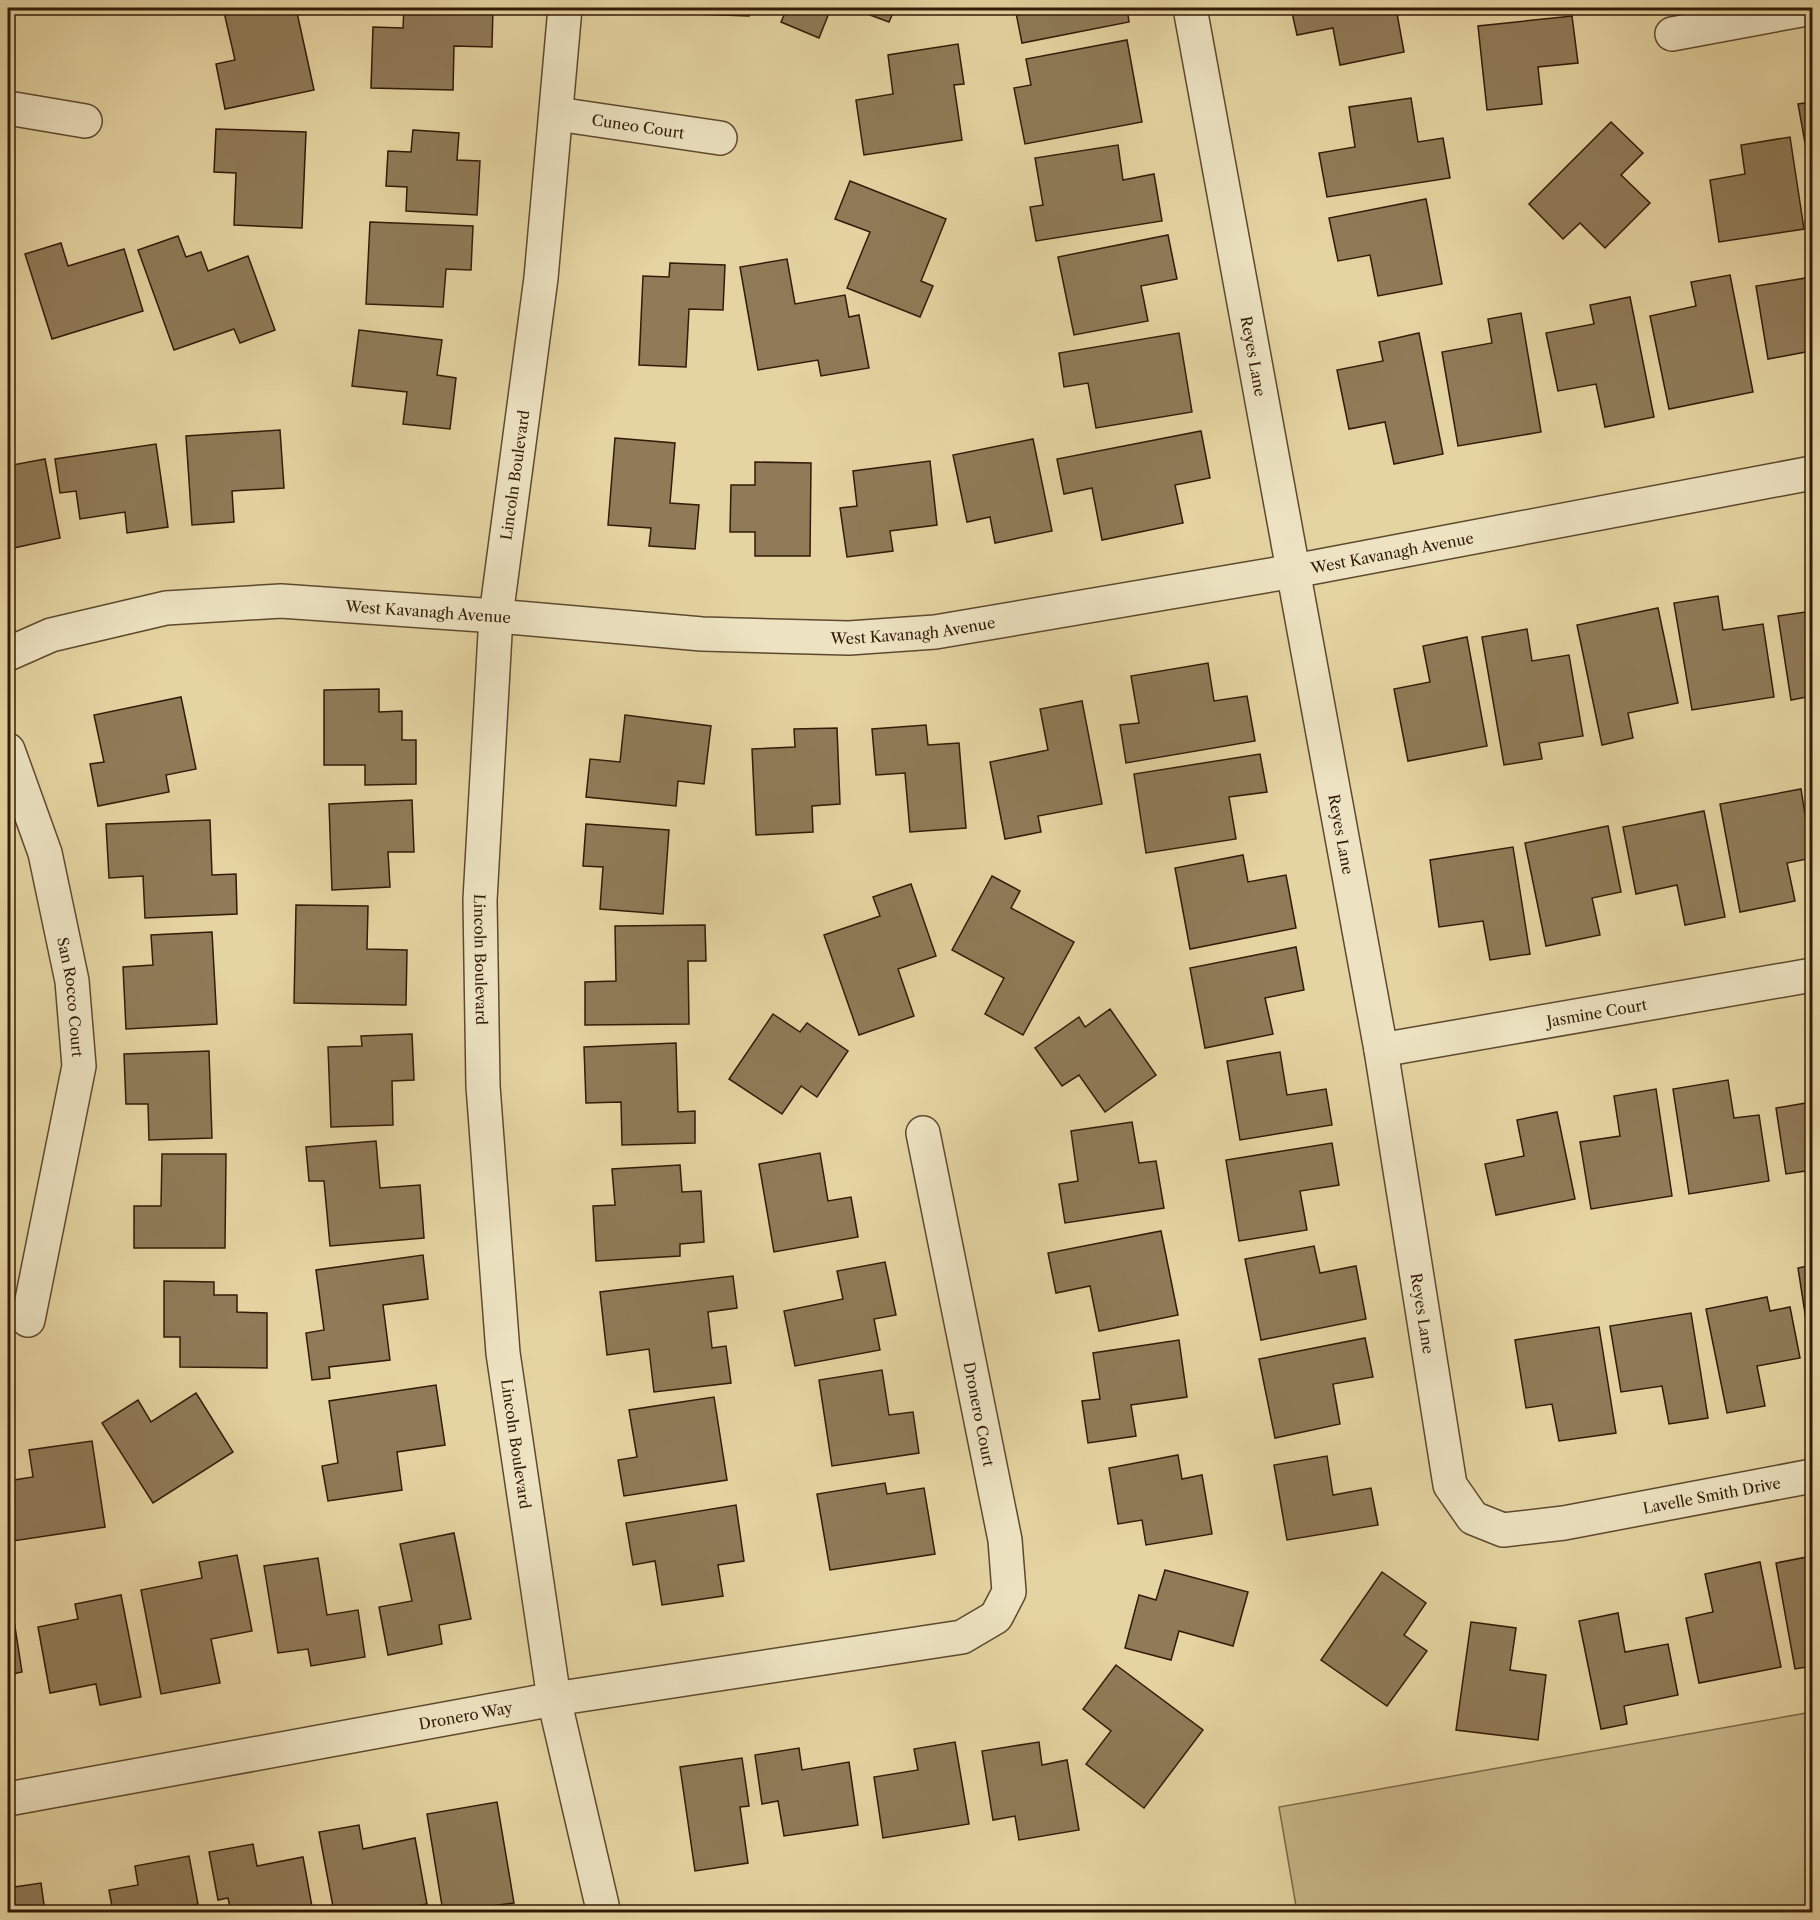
<svg xmlns="http://www.w3.org/2000/svg" width="1820" height="1920" viewBox="0 0 1820 1920" font-family="'Libre Caslon Text',serif">
  <style>
    .green { fill: #c6b587; stroke: #7c6848; stroke-width: 1.5 }
    .building { fill: #8f7b58; stroke: #321b08; stroke-width: 1.5 }
    .lines { fill: none; stroke-linecap: round; stroke-linejoin: round }
    .minor-casing { stroke: #5e492e; stroke-width: 36 }
    .minor { stroke: #ede3c2; stroke-width: 33 }
    .labels { text-anchor: middle; dominant-baseline: central; stroke-width: 5; stroke-linejoin: round; paint-order: stroke }
    .street-label { font-size: 15px; fill: #321b08; stroke: #ede3c2 }
  </style>
  <rect width="100%" height="100%" fill="#e4d4a1"/>
  <filter id="stains"><feTurbulence type="fractalNoise" baseFrequency=".00333" numOctaves="4"/><feColorMatrix values="0 0 0 0 .2 0 0 0 0 .09 0 0 0 0 .02 0 0 0 .5 -.17"/></filter>
  <radialGradient id="worn" r=".72"><stop offset=".6" stop-color="#630" stop-opacity="0"/><stop offset="1" stop-color="#630" stop-opacity=".3"/></radialGradient>
  <polygon class="green" points="1812,1712 1812,1912 1297,1912 1279,1807"/>
  <g class="building">
    <polygon points="246,8 296,8 314,90 225,109 216,64 235,60 224,12"/>
    <polygon points="404,8 493,8 492,47 454,46 453,90 371,88 373,27 403,28"/>
    <polygon points="665,8 749,8 749,16 665,13"/>
    <polygon points="787,8 831,8 819,38 781,22"/>
    <polygon points="851,8 895,8 889,22"/>
    <polygon points="1015,8 1127,8 1129,22 1022,43"/>
    <polygon points="1291,8 1396,8 1404,52 1340,65 1333,28 1297,35"/>
    <polygon points="1572,16 1578,63 1538,67 1542,104 1487,110 1478,26"/>
    <polygon points="1127,40 1142,122 1025,144 1014,88 1031,85 1026,59"/>
    <polygon points="958,44 964,84 954,85 962,140 864,155 856,100 893,94 888,55"/>
    <polygon points="1411,98 1418,142 1443,138 1450,178 1327,197 1319,153 1355,147 1349,107"/>
    <polygon points="1812,102 1812,182 1798,104"/>
    <polygon points="1611,122 1643,153 1621,175 1650,203 1605,248 1580,223 1563,239 1529,204"/>
    <polygon points="216,129 306,132 302,228 234,225 236,173 214,172"/>
    <polygon points="413,130 459,133 457,160 480,161 477,215 406,211 407,187 386,186 388,151 411,152"/>
    <polygon points="1790,137 1804,229 1719,242 1710,180 1745,174 1741,145"/>
    <polygon points="1118,145 1123,180 1154,174 1162,221 1036,241 1030,207 1043,205 1035,158"/>
    <polygon points="850,181 946,219 921,281 933,286 920,317 847,288 870,232 835,219"/>
    <polygon points="1426,199 1442,284 1378,296 1370,255 1338,261 1329,218"/>
    <polygon points="370,222 473,226 471,270 446,269 443,307 366,304"/>
    <polygon points="1168,235 1177,279 1141,286 1148,321 1074,335 1058,257"/>
    <polygon points="178,236 186,257 201,252 208,271 248,256 275,330 240,343 234,329 174,350 138,250"/>
    <polygon points="61,243 68,266 124,249 143,311 52,339 25,254"/>
    <polygon points="787,259 795,304 845,295 849,317 859,315 869,368 821,376 818,360 758,370 740,267"/>
    <polygon points="670,263 725,265 723,310 689,309 686,367 639,365 643,276 669,277"/>
    <polygon points="1730,275 1753,392 1669,409 1650,316 1696,306 1691,282"/>
    <polygon points="1812,277 1812,386 1811,386 1806,352 1768,359 1756,286"/>
    <polygon points="1630,297 1654,417 1605,427 1596,384 1558,391 1546,333 1594,324 1590,305"/>
    <polygon points="1521,313 1541,432 1458,446 1442,352 1492,343 1488,319"/>
    <polygon points="359,330 442,340 437,375 456,378 450,429 403,424 407,392 352,386"/>
    <polygon points="1179,333 1192,412 1096,428 1088,383 1064,387 1059,353"/>
    <polygon points="1419,333 1443,454 1394,464 1385,422 1349,429 1337,370 1383,361 1379,342"/>
    <polygon points="280,430 284,488 232,491 234,522 192,525 186,436"/>
    <polygon points="1201,431 1210,478 1175,485 1183,523 1102,540 1092,488 1064,494 1057,459"/>
    <polygon points="615,438 675,443 670,503 699,505 695,549 649,546 651,528 608,525"/>
    <polygon points="1033,439 1052,531 995,543 990,517 967,522 953,455"/>
    <polygon points="8,442 13,465 45,459 60,538 9,549"/>
    <polygon points="156,444 168,527 127,533 125,512 80,519 76,491 60,493 55,459"/>
    <polygon points="930,461 937,525 890,531 893,551 847,557 840,508 857,506 853,471"/>
    <polygon points="755,462 811,463 810,556 755,556 755,532 730,532 731,485 755,485"/>
    <polygon points="1718,596 1723,630 1763,624 1774,697 1692,710 1674,603"/>
    <polygon points="1658,608 1678,703 1628,713 1633,738 1602,745 1577,625"/>
    <polygon points="1812,611 1812,696 1791,700 1778,616"/>
    <polygon points="1527,629 1532,661 1569,655 1583,736 1539,743 1542,759 1504,765 1482,637"/>
    <polygon points="1467,637 1487,746 1408,761 1394,689 1430,682 1423,646"/>
    <polygon points="1208,663 1214,701 1247,696 1255,741 1126,763 1120,725 1139,723 1131,676"/>
    <polygon points="379,689 379,712 402,711 402,740 416,740 416,784 365,785 365,765 324,765 324,690"/>
    <polygon points="181,697 196,769 166,775 169,792 98,806 90,764 104,762 94,715"/>
    <polygon points="1082,701 1102,804 1038,816 1041,832 1005,839 990,762 1048,750 1040,709"/>
    <polygon points="625,715 711,726 704,784 678,781 676,806 586,797 590,759 620,762"/>
    <polygon points="926,725 928,745 959,743 966,828 910,832 905,773 876,775 872,729"/>
    <polygon points="837,728 840,804 812,806 813,832 756,835 752,749 795,747 794,729"/>
    <polygon points="1260,754 1267,792 1229,797 1236,839 1146,853 1134,774"/>
    <polygon points="1801,789 1812,858 1787,863 1795,901 1740,912 1720,804"/>
    <polygon points="412,800 414,852 388,852 390,887 332,890 329,804"/>
    <polygon points="1704,811 1725,917 1685,925 1677,885 1636,894 1623,827"/>
    <polygon points="210,820 212,875 236,874 237,914 145,918 143,876 109,878 106,824"/>
    <polygon points="586,824 669,830 663,914 600,909 603,867 583,866"/>
    <polygon points="1608,826 1621,892 1592,898 1600,935 1546,946 1525,843"/>
    <polygon points="1513,847 1530,954 1490,960 1483,921 1439,927 1430,860"/>
    <polygon points="1243,855 1248,882 1286,875 1296,928 1190,949 1175,868"/>
    <polygon points="992,876 1020,891 1011,908 1074,942 1023,1035 985,1014 1004,978 952,950"/>
    <polygon points="911,884 936,956 898,969 914,1016 859,1035 824,935 880,916 873,897"/>
    <polygon points="296,905 368,906 367,949 407,950 406,1005 294,1003"/>
    <polygon points="705,925 706,961 688,961 689,1024 585,1025 585,982 616,981 615,926"/>
    <polygon points="212,932 217,1024 126,1029 123,967 153,965 151,935"/>
    <polygon points="1296,947 1304,990 1265,998 1273,1034 1205,1048 1190,968"/>
    <polygon points="1110,1009 1156,1075 1105,1112 1079,1075 1062,1086 1035,1048 1079,1017 1085,1027"/>
    <polygon points="773,1014 800,1032 807,1023 848,1051 817,1097 801,1086 782,1114 729,1079"/>
    <polygon points="412,1034 414,1080 392,1081 393,1125 331,1127 328,1047 362,1046 361,1036"/>
    <polygon points="676,1043 678,1112 695,1111 695,1143 622,1145 621,1102 586,1103 584,1047"/>
    <polygon points="209,1051 212,1138 149,1140 148,1104 126,1104 124,1054"/>
    <polygon points="1280,1052 1287,1095 1326,1089 1332,1125 1240,1140 1227,1061"/>
    <polygon points="1728,1080 1734,1118 1759,1115 1769,1181 1689,1194 1673,1089"/>
    <polygon points="1656,1089 1672,1196 1591,1209 1580,1142 1620,1136 1614,1096"/>
    <polygon points="1812,1102 1812,1170 1786,1174 1776,1108"/>
    <polygon points="1557,1112 1575,1199 1496,1215 1485,1164 1524,1156 1517,1120"/>
    <polygon points="1132,1122 1139,1163 1156,1161 1164,1208 1065,1223 1059,1184 1078,1181 1071,1131"/>
    <polygon points="376,1141 380,1188 420,1185 424,1238 330,1246 324,1181 309,1181 306,1147"/>
    <polygon points="1332,1143 1339,1185 1300,1191 1307,1230 1239,1241 1226,1160"/>
    <polygon points="820,1153 828,1201 851,1197 858,1237 774,1252 759,1164"/>
    <polygon points="162,1154 226,1154 225,1248 134,1248 134,1206 161,1206"/>
    <polygon points="680,1165 682,1192 701,1191 704,1242 680,1244 680,1256 596,1261 593,1206 615,1205 612,1169"/>
    <polygon points="1161,1231 1178,1315 1099,1331 1090,1286 1056,1293 1048,1253"/>
    <polygon points="1314,1246 1320,1273 1356,1266 1366,1319 1261,1340 1245,1259"/>
    <polygon points="423,1255 428,1299 383,1305 390,1360 329,1367 330,1378 312,1380 306,1333 324,1330 316,1270"/>
    <polygon points="885,1262 896,1315 874,1319 880,1350 795,1366 784,1311 843,1299 837,1271"/>
    <polygon points="1812,1265 1812,1359 1798,1268"/>
    <polygon points="733,1276 737,1308 708,1312 712,1348 726,1346 731,1383 654,1392 649,1349 607,1355 600,1292"/>
    <polygon points="164,1281 214,1282 214,1295 237,1295 237,1312 267,1313 267,1368 180,1367 180,1337 164,1337"/>
    <polygon points="1767,1297 1770,1311 1790,1307 1800,1358 1757,1366 1765,1406 1727,1413 1706,1309"/>
    <polygon points="1691,1313 1708,1418 1669,1424 1662,1386 1621,1392 1610,1326"/>
    <polygon points="1599,1327 1616,1433 1559,1441 1552,1404 1526,1408 1515,1340"/>
    <polygon points="1365,1338 1373,1377 1333,1384 1340,1424 1275,1438 1259,1359"/>
    <polygon points="1179,1340 1187,1397 1131,1405 1136,1436 1088,1443 1082,1401 1100,1399 1093,1353"/>
    <polygon points="882,1370 889,1415 913,1412 919,1453 832,1466 819,1380"/>
    <polygon points="436,1385 445,1445 397,1452 402,1490 328,1501 322,1466 338,1463 329,1401"/>
    <polygon points="196,1393 233,1452 153,1503 102,1423 138,1400 151,1422"/>
    <polygon points="714,1397 727,1480 624,1496 618,1460 637,1457 629,1410"/>
    <polygon points="92,1441 105,1527 13,1541 8,1481 33,1477 29,1450"/>
    <polygon points="1178,1455 1182,1479 1202,1475 1212,1534 1146,1545 1142,1520 1118,1524 1109,1468"/>
    <polygon points="1327,1456 1333,1495 1371,1488 1378,1525 1287,1540 1274,1465"/>
    <polygon points="885,1483 887,1494 924,1488 935,1554 830,1570 817,1494"/>
    <polygon points="736,1505 744,1561 718,1565 723,1596 662,1605 655,1561 633,1565 626,1523"/>
    <polygon points="454,1533 471,1619 439,1625 442,1644 388,1655 379,1607 412,1601 400,1544"/>
    <polygon points="237,1555 252,1631 211,1639 220,1683 161,1694 141,1590 202,1578 199,1562"/>
    <polygon points="1812,1556 1812,1666 1795,1669 1776,1563"/>
    <polygon points="318,1558 327,1615 358,1610 365,1657 311,1666 308,1649 278,1653 264,1566"/>
    <polygon points="1760,1562 1781,1667 1699,1683 1686,1618 1713,1612 1705,1574"/>
    <polygon points="1165,1570 1248,1592 1233,1646 1179,1631 1171,1660 1125,1648 1139,1595 1156,1600"/>
    <polygon points="1382,1572 1426,1603 1404,1635 1427,1651 1387,1706 1321,1660"/>
    <polygon points="10,1595 22,1672 8,1675 8,1596"/>
    <polygon points="121,1595 141,1697 100,1705 96,1684 50,1693 38,1627 78,1619 75,1604"/>
    <polygon points="1618,1613 1625,1652 1668,1644 1678,1695 1624,1706 1627,1724 1601,1729 1579,1621"/>
    <polygon points="1471,1622 1516,1628 1510,1670 1546,1675 1538,1740 1456,1730"/>
    <polygon points="1116,1665 1203,1730 1144,1808 1086,1764 1111,1731 1083,1709"/>
    <polygon points="955,1742 969,1824 883,1838 874,1777 918,1770 914,1749"/>
    <polygon points="1039,1742 1042,1765 1067,1760 1079,1830 1019,1840 1015,1816 993,1820 982,1751"/>
    <polygon points="799,1748 802,1770 849,1762 858,1825 784,1836 778,1801 762,1804 755,1755"/>
    <polygon points="742,1758 749,1806 740,1807 748,1863 695,1871 680,1767"/>
    <polygon points="497,1802 514,1903 443,1912 427,1814"/>
    <polygon points="359,1825 363,1849 415,1838 427,1904 383,1912 334,1912 319,1832"/>
    <polygon points="253,1844 257,1866 303,1857 313,1912 231,1912 228,1898 218,1900 209,1852"/>
    <polygon points="189,1856 198,1904 170,1910 170,1912 113,1912 109,1890 138,1885 135,1866"/>
    <polygon points="41,1883 45,1912 8,1912 8,1888"/>
  </g>
  <g class="lines">
    <defs>
      <g id="minor">
        <path id="s1" d="M565 8 541 278 496 616 480 900 483 1086 503 1353 554 1699 602 1905"/>
        <path id="s2" d="M1190 8 1381 1050 1450 1485 1473 1518 1503 1530 1564 1523 1812 1476"/>
        <polyline points="1672,34 1812,8"/>
        <polyline points="8,108 85,121"/>
        <path id="s3" d="M557 114 720 138"/>
        <path id="s4" d="M8 654 51 635 166 608 281 601 496 616 702 634 849 638 935 632 1294 571 1812 473"/>
        <path id="s5" d="M8 750 45 853 72 981 79 1066 28 1320"/>
        <path id="s6" d="M1381 1050 1812 975"/>
        <path id="s7" d="M8 1799 554 1699 962 1637 996 1617 1009 1592 1005 1540 923 1133"/>
      </g>
    </defs>
    <use href="#minor" class="minor-casing"/>
    <use href="#minor" class="minor"/>
  </g>
  <g class="labels">
    <g class="street-label">
      <text stroke="none"><textPath href="#s3" startOffset="82">Cuneo Court</textPath></text>
      <text stroke="none"><textPath href="#s2" startOffset="354">Reyes Lane</textPath></text>
      <text transform="translate(515 475) rotate(-82)">Lincoln Boulevard</text>
      <text stroke="none"><textPath href="#s4" startOffset="1400">West Kavanagh Avenue</textPath></text>
      <text stroke="none"><textPath href="#s4" startOffset="428">West Kavanagh Avenue</textPath></text>
      <text stroke="none"><textPath href="#s4" startOffset="914">West Kavanagh Avenue</textPath></text>
      <text stroke="none"><textPath href="#s2" startOffset="840">Reyes Lane</textPath></text>
      <text stroke="none"><textPath href="#s1" startOffset="956">Lincoln Boulevard</textPath></text>
      <text stroke="none"><textPath href="#s5" startOffset="256">San Rocco Court</textPath></text>
      <text stroke="none"><textPath href="#s6" startOffset="219">Jasmine Court</textPath></text>
      <text stroke="none"><textPath href="#s2" startOffset="1326">Reyes Lane</textPath></text>
      <text transform="translate(979 1414) rotate(79)">Dronero Court</text>
      <text stroke="none"><textPath href="#s1" startOffset="1442">Lincoln Boulevard</textPath></text>
      <text stroke="none"><textPath href="#s2" startOffset="1784">Lavelle Smith Drive</textPath></text>
      <text stroke="none"><textPath href="#s7" startOffset="465">Dronero Way</textPath></text>
    </g>
  </g>
  <rect width="1820" height="1920" fill="none" stroke="#e4d4a1" stroke-width="30"/>
  <rect x="9" y="9" width="1802" height="1902" fill="none" stroke="#321b08" stroke-width="3"/>
  <rect x="15" y="15" width="1790" height="1890" fill="none" stroke="#321b08" stroke-width="1.5"/>
  <rect width="100%" height="100%" filter="url(#stains)"/>
  <rect width="100%" height="100%" fill="url(#worn)"/>
</svg>
